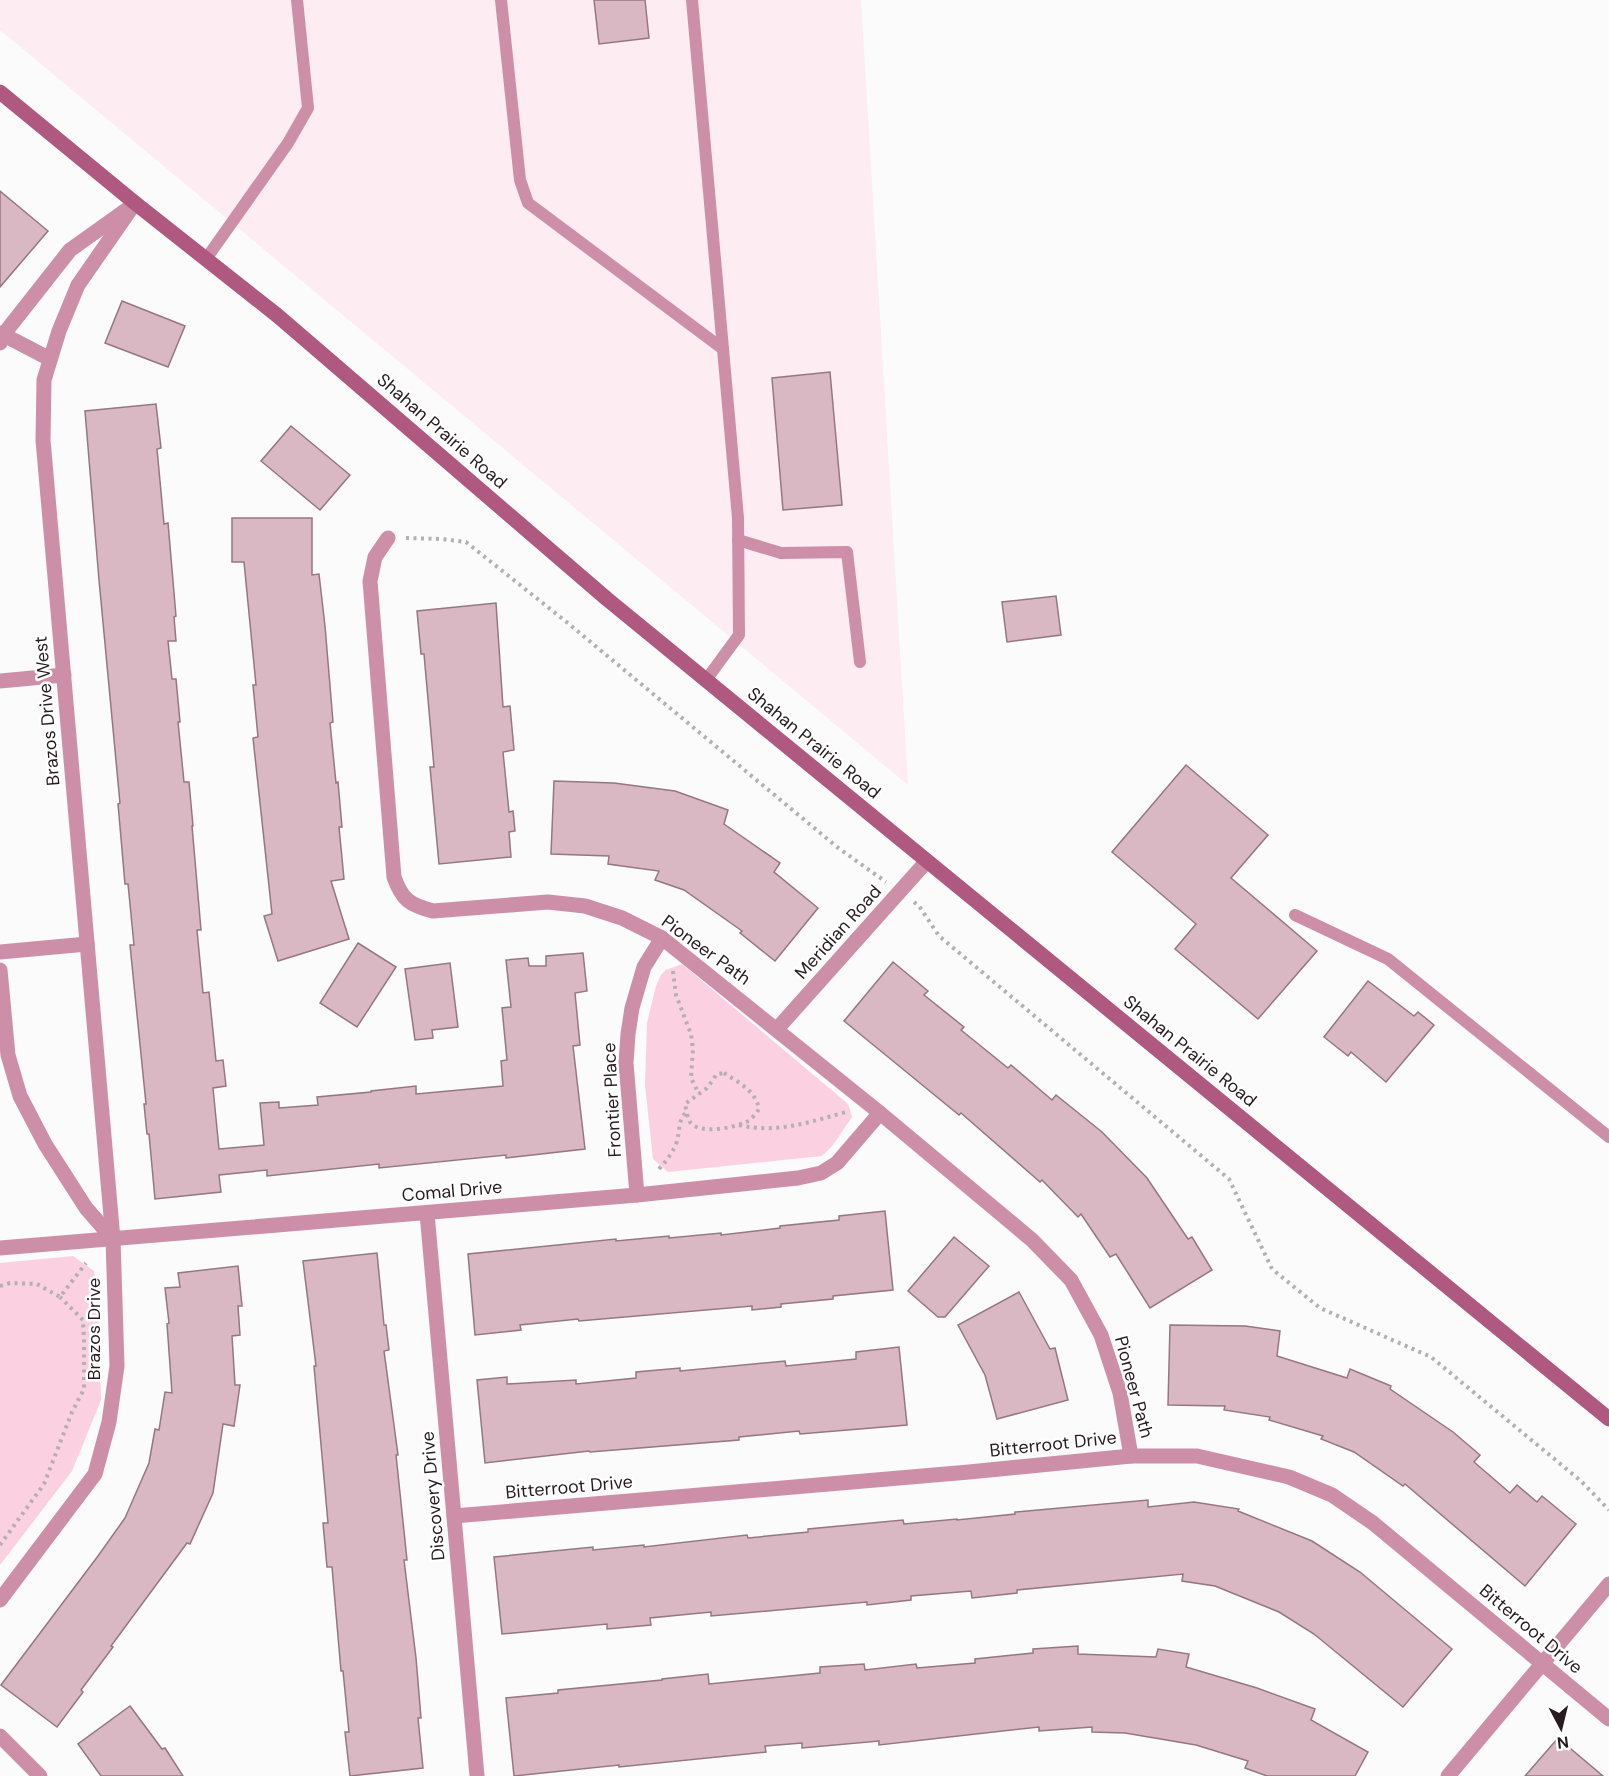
<svg xmlns="http://www.w3.org/2000/svg" width="1609" height="1776" viewBox="0 0 1609 1776" font-family="'DM Sans',sans-serif">
  <style>
    .built { fill: #fdecf2 }
    .green { fill: #fbd0e0 }
    .building { fill: #d9b8c4; stroke: #957782; stroke-width: 1.5 }
    .lines { fill: none; stroke-linecap: round; stroke-linejoin: round }
    .path { stroke: #b4b0b1; stroke-width: 4; stroke-dasharray: 3 4.5; stroke-linecap: butt }
    .lane { stroke: #cd8fa8; stroke-width: 12 }
    .street { stroke: #cd8fa8; stroke-width: 15 }
    .secondary { stroke: #b05980; stroke-width: 15 }
    .labels { text-anchor: middle; dominant-baseline: central; stroke-width: 5; stroke-linejoin: round; paint-order: stroke }
    .street-label { font-size: 18px; fill: #281c21; stroke: #fff }
  </style>
  <rect width="100%" height="100%" fill="#fbfbfb"/>
  <polygon class="built" points="0,0 861,0 908,785 0,30"/>
  <g class="green">
    <polygon points="682,964 848,1104 852,1117 833,1145 822,1156 668,1172 653,1159 645,1085 647,1023 656,986 661,975 666,970"/>
    <polygon points="73,1256 94,1271 98,1294 101,1400 72,1471 0,1565 0,1263"/>
  </g>
  <g class="building">
    <polygon points="594,0 645,0 649,38 599,44"/>
    <polygon points="0,191 48,231 0,287"/>
    <polygon points="122,301 185,326 168,367 105,343"/>
    <polygon points="830,372 842,505 783,510 772,378"/>
    <polygon points="156,404 161,448 157,449 164,524 168,523 176,616 174,617 176,641 168,641 172,679 176,679 180,722 178,722 184,782 189,782 193,826 192,826 201,930 197,930 203,993 209,992 216,1061 223,1060 226,1086 213,1088 219,1149 264,1145 260,1103 279,1102 279,1108 318,1105 317,1097 371,1092 371,1091 416,1086 416,1094 503,1086 501,1061 507,1060 502,1008 511,1007 506,960 528,958 529,966 546,966 546,956 583,953 587,991 575,993 580,1045 573,1046 585,1149 506,1158 506,1155 379,1168 379,1164 267,1176 267,1170 219,1175 221,1192 155,1199 149,1134 147,1134 144,1104 146,1104 130,945 134,945 128,884 125,884 118,804 120,803 99,580 85,411"/>
    <polygon points="291,426 350,475 320,510 261,461"/>
    <polygon points="232,518 312,518 312,575 319,574 325,626 333,722 330,723 336,783 338,782 342,827 339,827 344,879 331,881 349,939 278,961 264,916 272,914 253,738 258,737 253,685 256,685 244,562 232,562"/>
    <polygon points="1056,596 1061,635 1007,642 1002,602"/>
    <polygon points="496,603 503,707 510,706 514,750 503,752 509,812 513,811 515,831 509,832 511,857 439,864 430,767 434,767 424,654 421,654 417,611"/>
    <polygon points="1186,765 1268,835 1231,878 1317,951 1258,1019 1175,949 1196,924 1112,852"/>
    <polygon points="554,781 614,783 675,791 728,810 724,824 780,863 774,872 818,908 775,961 740,933 742,931 684,890 655,880 659,871 608,864 609,856 551,854"/>
    <polygon points="358,943 396,967 357,1027 320,1003"/>
    <polygon points="893,962 928,991 924,995 964,1027 961,1030 1008,1068 1011,1065 1052,1100 1056,1095 1102,1132 1147,1178 1188,1239 1192,1237 1212,1270 1150,1308 1116,1254 1110,1257 1081,1214 1078,1217 1042,1180 1040,1182 961,1113 959,1115 844,1021"/>
    <polygon points="450,963 458,1027 432,1030 433,1038 415,1040 405,969"/>
    <polygon points="1368,981 1414,1016 1418,1012 1434,1025 1386,1082 1351,1052 1348,1056 1324,1037"/>
    <polygon points="885,1211 893,1290 833,1296 833,1299 781,1304 781,1307 752,1310 752,1306 579,1321 578,1319 520,1325 521,1330 475,1335 468,1254 616,1239 616,1241 669,1236 669,1238 721,1233 721,1235 780,1228 780,1226 839,1220 839,1216"/>
    <polygon points="954,1237 989,1266 945,1317 938,1317 908,1291"/>
    <polygon points="377,1253 384,1325 386,1325 389,1350 384,1351 398,1455 396,1455 407,1560 404,1560 416,1658 421,1718 418,1718 423,1768 350,1776 345,1732 349,1732 343,1671 341,1671 332,1567 327,1567 323,1523 328,1523 314,1366 316,1366 303,1261"/>
    <polygon points="238,1266 242,1306 238,1306 240,1335 232,1336 235,1385 240,1385 234,1426 223,1424 213,1493 190,1544 187,1543 111,1646 113,1647 81,1690 83,1692 57,1727 1,1685 98,1556 125,1518 149,1463 155,1429 159,1430 165,1392 172,1393 167,1324 169,1323 165,1288 180,1287 178,1273"/>
    <polygon points="1019,1292 1050,1349 1055,1348 1068,1400 997,1419 985,1375 958,1325"/>
    <polygon points="1170,1325 1245,1326 1280,1331 1277,1356 1347,1378 1350,1369 1391,1386 1390,1389 1453,1432 1480,1455 1474,1462 1510,1493 1517,1485 1537,1502 1542,1496 1576,1524 1525,1586 1405,1484 1403,1486 1354,1452 1321,1439 1323,1436 1269,1420 1270,1417 1224,1410 1225,1406 1168,1405"/>
    <polygon points="899,1347 907,1425 800,1434 799,1431 739,1437 739,1440 590,1452 589,1451 485,1463 477,1380 507,1377 507,1384 576,1380 576,1384 636,1378 636,1372 680,1368 680,1371 785,1361 786,1366 856,1359 856,1352"/>
    <polygon points="1148,1500 1148,1507 1194,1502 1239,1509 1238,1511 1312,1541 1360,1572 1452,1649 1403,1707 1314,1634 1279,1612 1215,1586 1182,1581 1183,1574 1017,1590 1017,1593 972,1598 971,1591 911,1596 911,1600 867,1605 867,1602 711,1616 711,1612 650,1618 651,1625 607,1629 607,1624 502,1634 494,1557 593,1547 593,1550 644,1545 644,1547 747,1535 748,1538 808,1532 808,1529 903,1520 904,1524 957,1519 957,1520 1015,1514 1015,1512"/>
    <polygon points="1078,1646 1078,1654 1156,1657 1158,1649 1189,1654 1186,1667 1257,1688 1315,1709 1311,1720 1368,1752 1355,1776 1267,1776 1245,1768 1248,1761 1196,1745 1125,1733 1092,1732 1092,1727 1039,1731 1039,1727 879,1745 879,1741 802,1748 802,1743 765,1746 766,1752 619,1767 619,1765 514,1776 506,1698 558,1693 558,1690 662,1680 662,1679 708,1674 709,1684 820,1673 820,1667 864,1664 865,1670 916,1664 917,1668 975,1663 975,1659 1033,1653 1033,1649"/>
    <polygon points="130,1706 162,1749 165,1748 183,1776 101,1776 78,1744"/>
    <polygon points="1558,1738 1603,1776 1525,1776"/>
  </g>
  <g class="lines">
    <g class="path">
      <polyline points="406,538 442,539 466,542 569,624 837,847 886,882"/>
      <polyline points="914,902 919,906 939,936 1229,1179 1272,1269 1320,1308 1431,1357 1581,1481 1609,1510"/>
      <polyline points="673,971 676,995 691,1034 693,1049 691,1078 699,1094"/>
      <path d="M724 1073C738 1082 756 1091 759 1109 756 1114 751 1120 746 1122 733 1128 699 1135 690 1122 687 1117 686 1109 685 1104L707 1088 717 1074Z"/>
      <path d="M739 1125C776 1134 810 1122 846 1112"/>
      <path d="M659 1169C666 1161 672 1154 676 1144 681 1131 676 1125 686 1112"/>
      <polyline points="0,1286 10,1283 37,1284 60,1297 86,1263"/>
      <polyline points="0,1545 44,1484 72,1412 84,1389 84,1340 83,1320 60,1297"/>
    </g>
    <g class="lane">
      <polyline points="501,0 520,180 528,203 723,349"/>
      <polyline points="692,0 738,518 739,635 706,680"/>
      <polyline points="206,259 288,143 308,108 297,0"/>
      <polyline points="738,540 781,553 847,552 860,662"/>
      <polyline points="1295,915 1388,959 1609,1137"/>
    </g>
    <g class="street">
      <polyline points="0,333 50,359"/>
      <polyline points="0,343 3,335 70,250 126,210"/>
      <path d="M388 538 375 557 370 581 394 877C402 900 410 905 433 911L548 902 585 906 622 918 662 938 880 1113 1032 1240 1071 1280 1101 1335 1120 1393 1131 1456"/>
      <polyline points="0,681 64,675"/>
      <polyline points="0,952 87,944"/>
      <polyline points="0,970 8,1055 20,1096 45,1144 86,1208 113,1239"/>
      <polyline points="777,1029 927,861"/>
      <polyline points="637,1195 626,1063 628,1034 632,1008 644,967 662,938"/>
      <polyline points="427,1213 477,1776"/>
      <polyline points="0,1248 637,1195 798,1178 821,1173 837,1163 880,1113"/>
      <polyline points="454,1516 969,1472 1131,1456 1197,1456 1289,1477 1332,1495 1373,1523 1609,1719"/>
      <polyline points="0,1600 95,1474 109,1422 117,1366 113,1239 43,440 44,380 59,331 78,285 135,203"/>
      <polyline points="0,1736 40,1776"/>
      <polyline points="1448,1776 1609,1584"/>
    </g>
    <polyline class="secondary" points="0,92 135,203 278,316 607,599 1609,1419"/>
  </g>
  <g class="labels">
    <g class="street-label">
      <text transform="translate(442 431) rotate(41)">Shahan Prairie Road</text>
      <text transform="translate(47 711) rotate(-95)">Brazos Drive West</text>
      <text transform="translate(814 743) rotate(39)">Shahan Prairie Road</text>
      <text transform="translate(838 932) rotate(-48)">Meridian Road</text>
      <text transform="translate(706 950) rotate(36)">Pioneer Path</text>
      <text transform="translate(1190 1051) rotate(39)">Shahan Prairie Road</text>
      <text transform="translate(612 1100) rotate(-93)">Frontier Place</text>
      <text transform="translate(452 1191) rotate(-5)">Comal Drive</text>
      <text transform="translate(94 1329) rotate(-90)">Brazos Drive</text>
      <text transform="translate(1134 1387) rotate(75)">Pioneer Path</text>
      <text transform="translate(1053 1444) rotate(-6)">Bitterroot Drive</text>
      <text transform="translate(569 1487) rotate(-5)">Bitterroot Drive</text>
      <text transform="translate(433 1496) rotate(-95)">Discovery Drive</text>
      <text transform="translate(1531 1629) rotate(40)">Bitterroot Drive</text>
    </g>
  </g>
  <g transform="translate(1561 1728) rotate(173)" stroke="#ffffff" stroke-width="4.5" paint-order="stroke">
  <path d="M0-4.5L10 22L0 15L-10 22Z" fill="#281c21"/>
  <text y="-9" font-size="16" font-weight="bold" text-anchor="middle" fill="#281c21">N</text>
  </g>
</svg>
